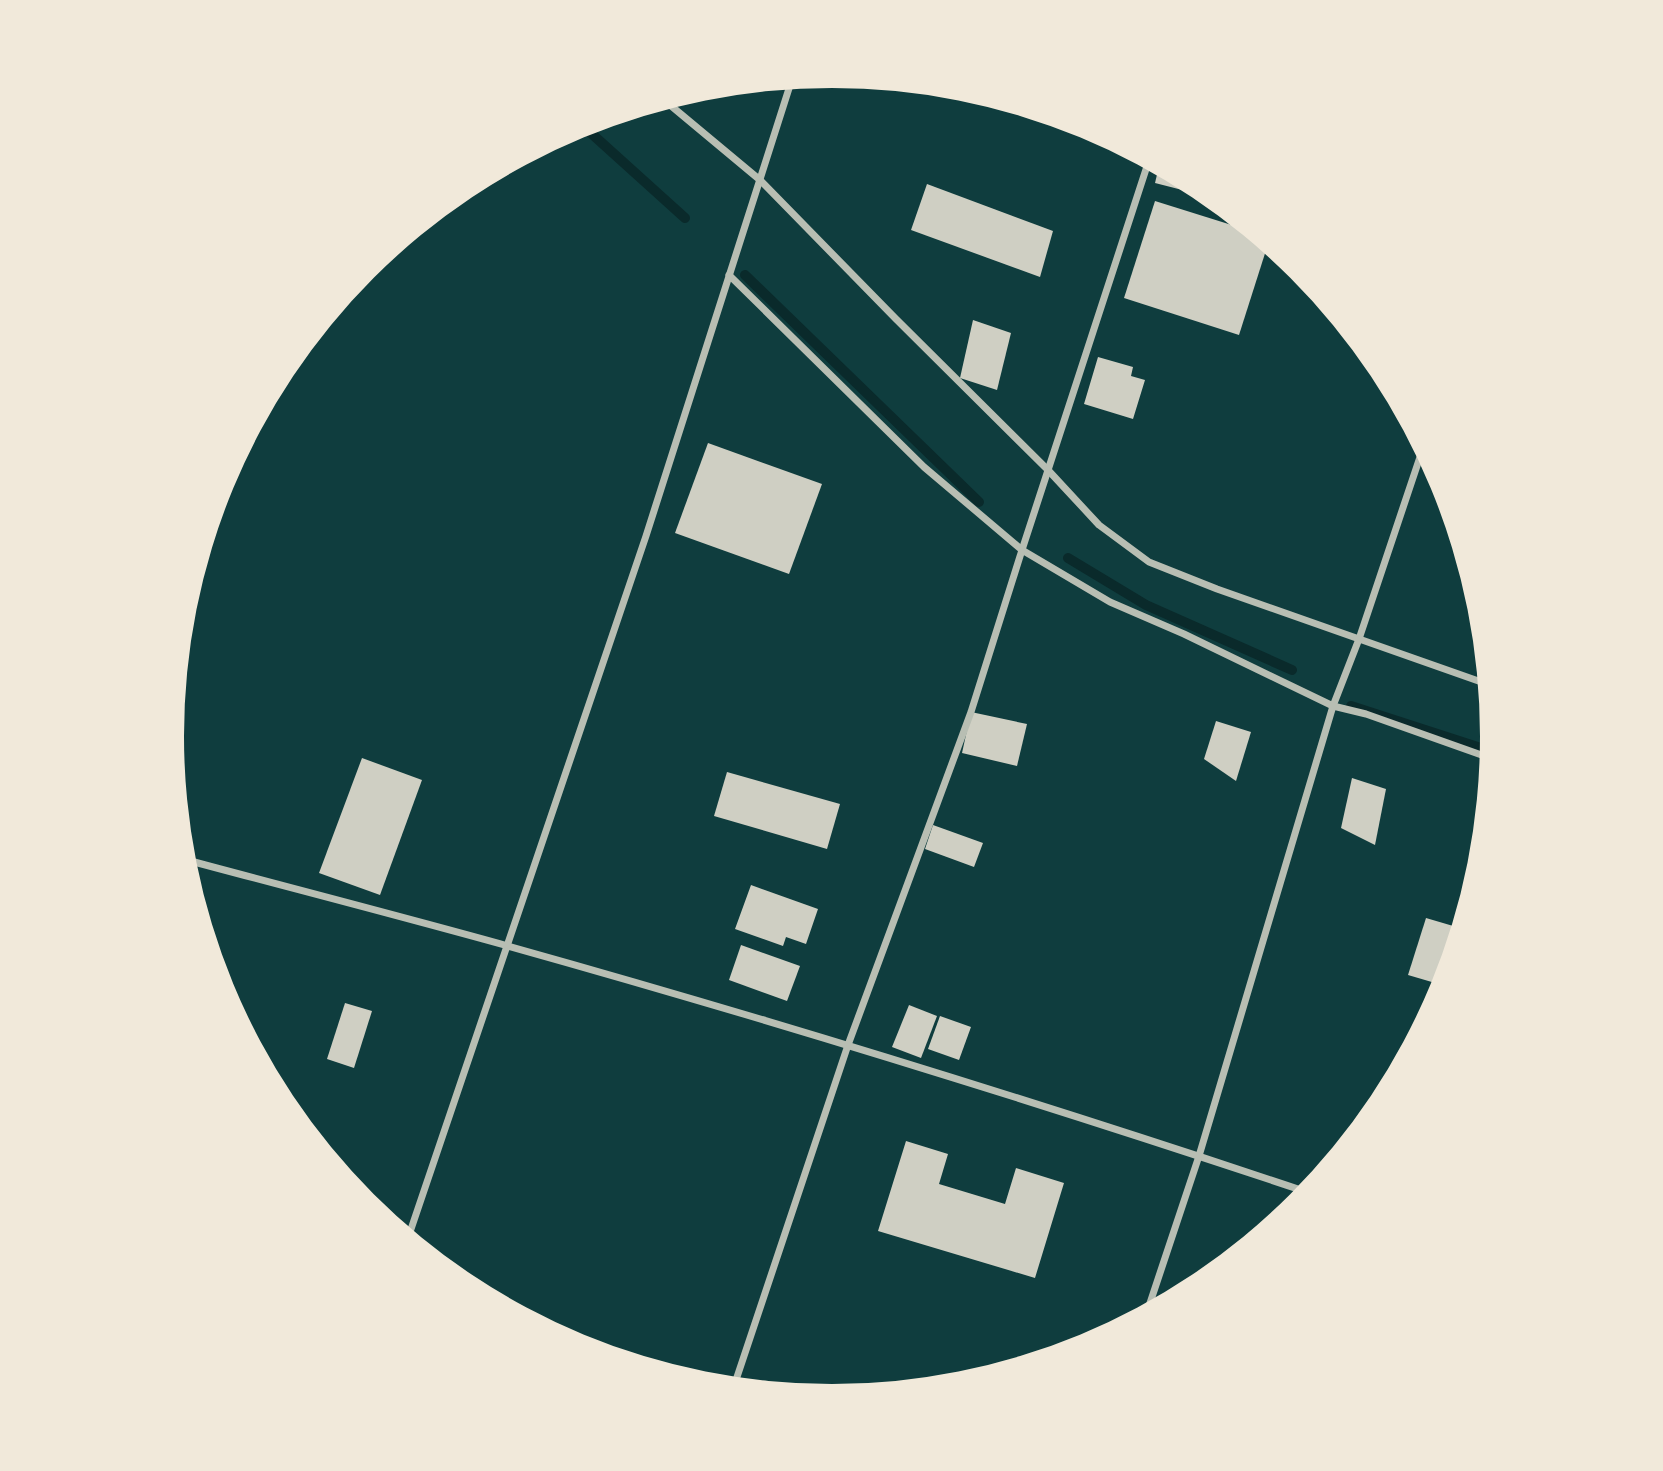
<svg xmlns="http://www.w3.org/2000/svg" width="1663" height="1471" viewBox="0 0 1663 1471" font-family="Poppins,sans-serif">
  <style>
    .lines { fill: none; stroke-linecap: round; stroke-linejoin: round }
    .stream { stroke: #0a2a2b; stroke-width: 10 }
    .building { fill: #cfcfc3 }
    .minor { stroke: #b8beb3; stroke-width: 7 }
  </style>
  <rect width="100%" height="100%" fill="#0f3d3e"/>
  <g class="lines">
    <g class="stream">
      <polyline points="582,125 685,218"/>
      <polyline points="745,275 979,502"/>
      <polyline points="1068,558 1146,605 1292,670"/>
      <polyline points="1351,706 1490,751"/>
    </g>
  </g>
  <g class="building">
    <polygon points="1159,166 1199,187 1200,188 1198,194 1155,183"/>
    <polygon points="927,184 1053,231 1040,277 911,230"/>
    <polygon points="1155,201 1254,232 1268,244 1239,335 1124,298"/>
    <polygon points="973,320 1011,333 997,390 960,378"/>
    <polygon points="1098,357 1133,367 1131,376 1145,380 1133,419 1084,404"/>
    <polygon points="708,443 822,484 789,574 675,533"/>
    <polygon points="971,712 1027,724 1017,766 962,753"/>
    <polygon points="1216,721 1251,732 1236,781 1204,759"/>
    <polygon points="362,758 422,780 380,895 319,873"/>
    <polygon points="727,772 840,804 827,849 714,816"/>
    <polygon points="1352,778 1386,789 1375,845 1341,828"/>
    <polygon points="933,825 983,843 974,867 925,849"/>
    <polygon points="751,885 818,909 806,944 786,937 783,946 735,929"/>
    <polygon points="1426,918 1460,928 1442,985 1408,975"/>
    <polygon points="741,945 800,966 787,1001 729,980"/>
    <polygon points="345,1003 372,1011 354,1068 327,1059"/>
    <polygon points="909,1005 937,1016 921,1058 892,1047"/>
    <polygon points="940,1016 971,1027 959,1060 928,1049"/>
    <polygon points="906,1141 948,1154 939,1184 1005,1204 1016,1168 1064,1183 1035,1278 878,1231"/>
    <polygon points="504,1303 536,1313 533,1321 504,1305"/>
  </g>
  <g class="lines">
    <g class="minor">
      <polyline points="664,100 760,180 896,319 1048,470 1099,525 1149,562 1217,589 1487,684"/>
      <polyline points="729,275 924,467 1022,550 1110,602 1184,634 1333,706 1366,714 1490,758"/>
      <path d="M183 859C291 888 400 916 508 946 776 1021 1043 1104 1307 1192"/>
      <polyline points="408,1238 646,536 792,79"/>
      <polyline points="1147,1312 1199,1156 1333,706 1359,639 1423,448"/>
      <polyline points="734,1386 848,1045 971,712 1022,550 1149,160"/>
    </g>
  </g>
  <path d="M0 0H1663V1471H0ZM184 736a648 648 0 1 1 1296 0a648 648 0 1 1-1296 0Z" fill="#f1e9da" fill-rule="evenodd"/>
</svg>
